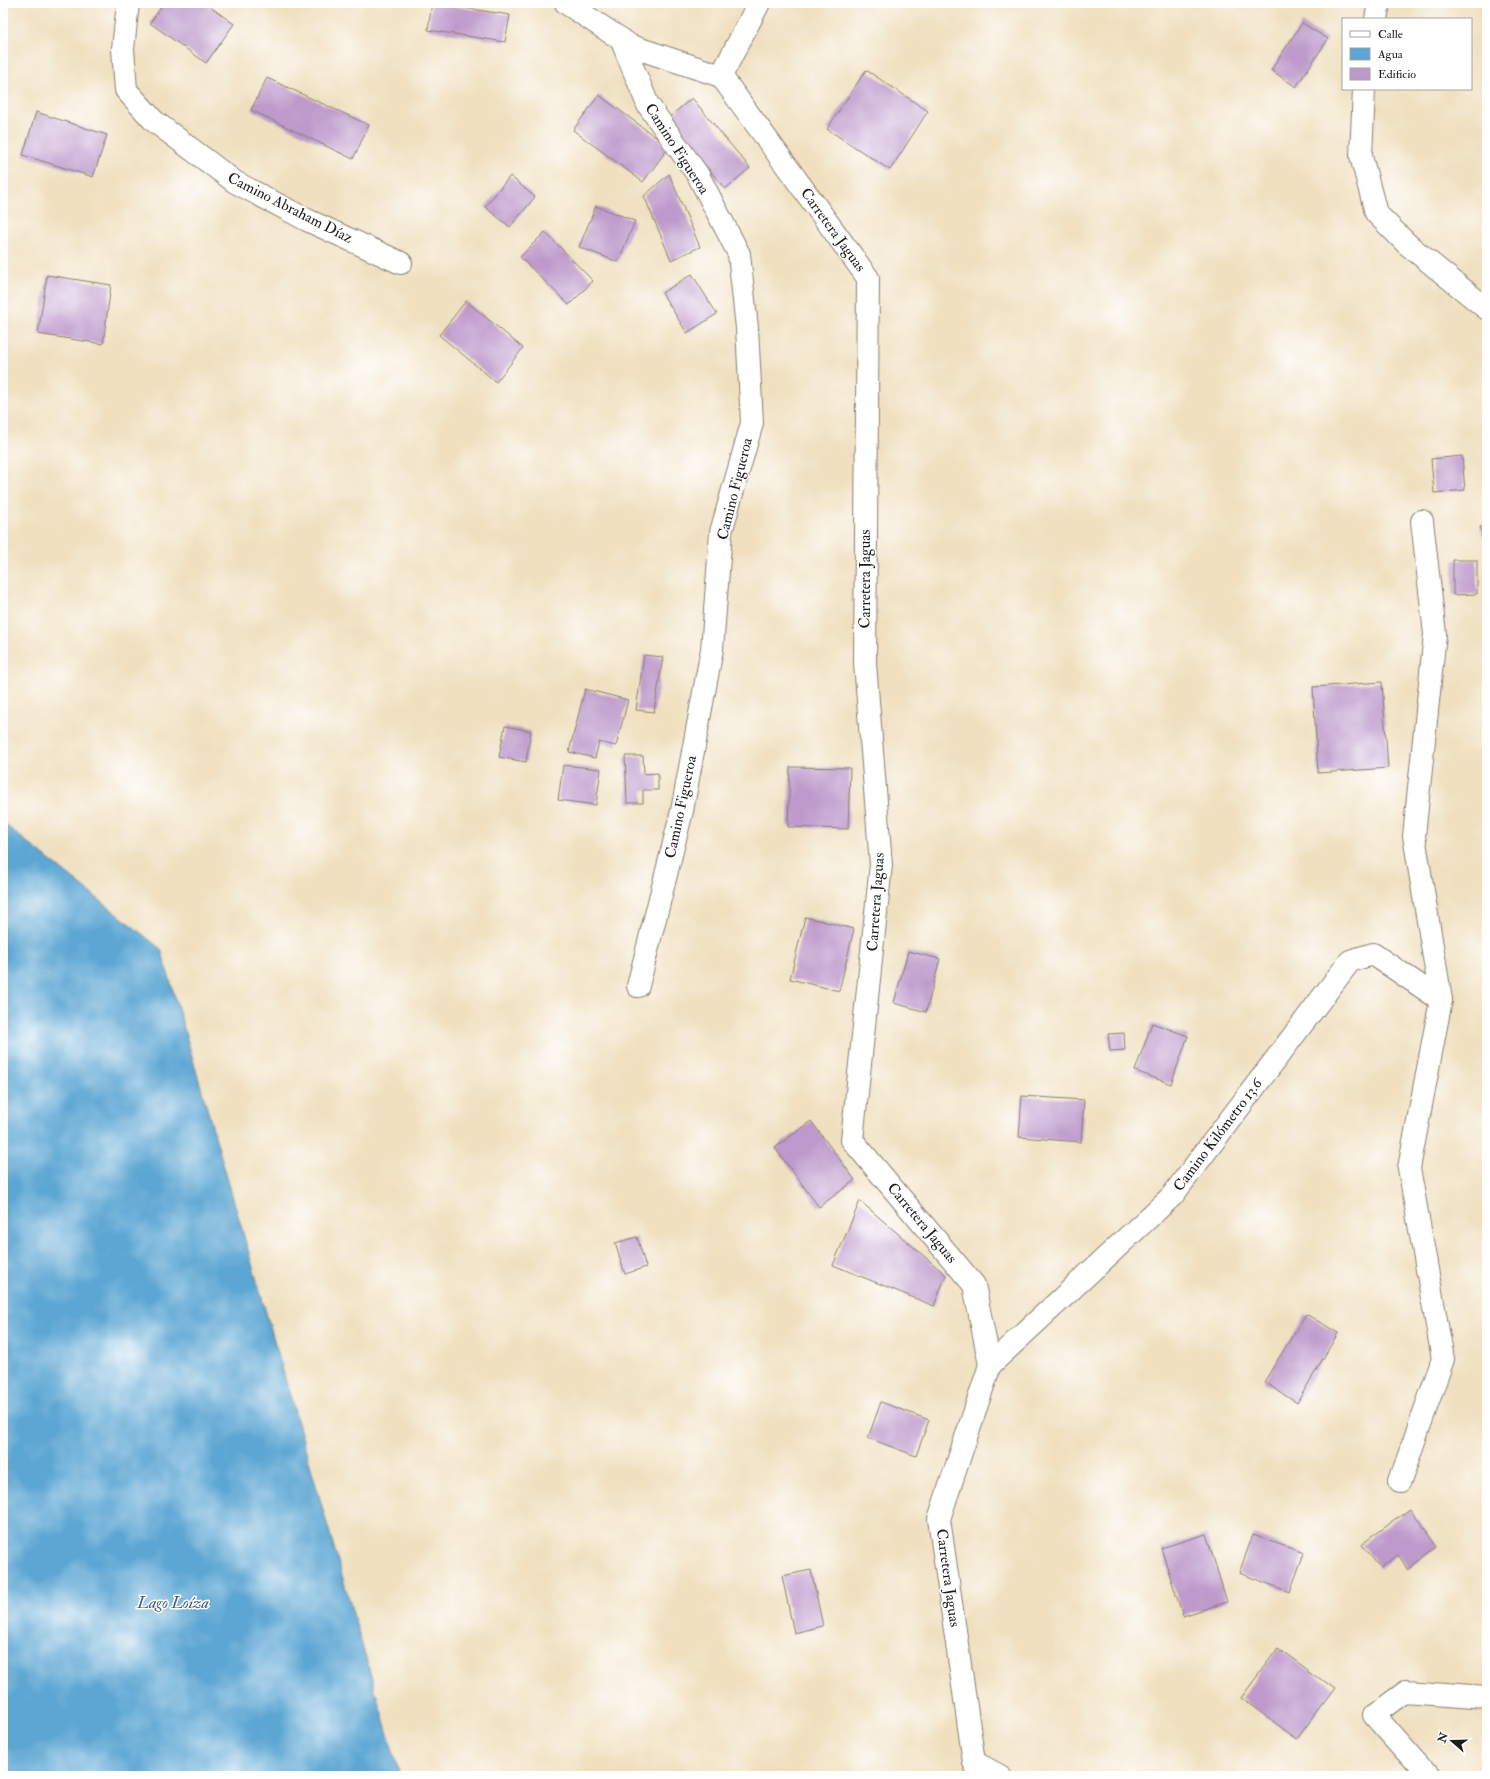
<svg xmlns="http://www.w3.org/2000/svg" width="1490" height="1779" viewBox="0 0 1490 1779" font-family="'IM FELL Double Pica',serif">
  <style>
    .water { fill: #5ca6d3; stroke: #3c6178 }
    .building { fill: #bd9acb }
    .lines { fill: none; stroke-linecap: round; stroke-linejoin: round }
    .street-casing { stroke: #867e6e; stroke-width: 24 }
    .secondary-casing { stroke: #867e6e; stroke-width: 24 }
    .street { stroke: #fff; stroke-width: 22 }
    .secondary { stroke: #fff; stroke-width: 22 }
    .labels { text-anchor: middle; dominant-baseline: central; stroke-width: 3; stroke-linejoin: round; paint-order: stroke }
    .street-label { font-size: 15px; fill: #1c1c1c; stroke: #fff }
    .water-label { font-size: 16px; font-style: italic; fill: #3c6178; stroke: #fff }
  </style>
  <rect width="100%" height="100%" fill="#fff"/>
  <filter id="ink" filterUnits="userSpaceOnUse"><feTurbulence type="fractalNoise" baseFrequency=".025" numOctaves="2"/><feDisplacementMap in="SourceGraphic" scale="8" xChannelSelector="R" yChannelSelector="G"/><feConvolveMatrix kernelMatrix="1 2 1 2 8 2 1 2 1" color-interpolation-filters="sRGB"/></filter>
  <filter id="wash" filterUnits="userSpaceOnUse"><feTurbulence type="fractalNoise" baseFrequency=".012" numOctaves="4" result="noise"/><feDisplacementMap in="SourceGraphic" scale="16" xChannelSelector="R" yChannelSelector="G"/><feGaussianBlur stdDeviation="0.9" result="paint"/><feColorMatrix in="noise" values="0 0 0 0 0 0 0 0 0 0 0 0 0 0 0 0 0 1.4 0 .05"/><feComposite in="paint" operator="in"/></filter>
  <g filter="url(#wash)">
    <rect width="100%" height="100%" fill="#f0e0c0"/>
    <polygon class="water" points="3,823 161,949 400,1776 3,1776"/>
    <g id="blocks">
      <g class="building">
        <polygon points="164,3 205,3 234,24 206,63 150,23"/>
        <polygon points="432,3 510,15 505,42 428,30"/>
        <polygon points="1302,23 1328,39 1296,87 1271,70"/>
        <polygon points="866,70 928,111 890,170 827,129"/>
        <polygon points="267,78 369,125 353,159 251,110"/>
        <polygon points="599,95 669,147 643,182 573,130"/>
        <polygon points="692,98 750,168 725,189 667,119"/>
        <polygon points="36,112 107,135 93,177 23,155"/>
        <polygon points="669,174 700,247 671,260 644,196"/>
        <polygon points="510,176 535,197 510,227 485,207"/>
        <polygon points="596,206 635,221 618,262 579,247"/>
        <polygon points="545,232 593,281 569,305 520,257"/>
        <polygon points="692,274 717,314 687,333 662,293"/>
        <polygon points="47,275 111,285 103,344 38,334"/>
        <polygon points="466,301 523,348 496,382 439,335"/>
        <polygon points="1462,456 1465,490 1434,493 1431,459"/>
        <polygon points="1487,525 1487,547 1480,527"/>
        <polygon points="1453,560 1477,560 1477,594 1453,595"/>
        <polygon points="644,655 663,657 654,712 636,710"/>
        <polygon points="1382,682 1388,768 1318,773 1313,687"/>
        <polygon points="585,689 628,700 616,746 599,742 595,758 569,752"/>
        <polygon points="505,726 531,731 526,762 499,757"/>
        <polygon points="625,756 643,756 644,774 658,773 658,790 643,790 643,803 627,803"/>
        <polygon points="563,765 601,769 596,805 558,800"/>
        <polygon points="790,767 850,768 848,829 788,827"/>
        <polygon points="805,917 854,929 839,991 790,979"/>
        <polygon points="908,951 940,959 926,1012 894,1003"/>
        <polygon points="1152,1023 1188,1036 1171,1084 1135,1071"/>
        <polygon points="1124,1033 1125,1050 1110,1051 1108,1034"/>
        <polygon points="1022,1096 1084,1100 1081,1142 1019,1137"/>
        <polygon points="811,1121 855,1180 819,1207 775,1148"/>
        <polygon points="860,1201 946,1275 934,1306 833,1265"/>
        <polygon points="637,1237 646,1267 625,1274 615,1243"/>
        <polygon points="1306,1314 1338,1333 1297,1403 1264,1382"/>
        <polygon points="881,1402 929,1420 916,1456 868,1438"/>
        <polygon points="1410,1509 1437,1547 1408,1569 1398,1555 1380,1568 1362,1544"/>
        <polygon points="1206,1534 1227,1602 1183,1616 1161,1548"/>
        <polygon points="1253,1535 1304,1553 1290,1592 1239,1573"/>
        <polygon points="811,1570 823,1626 794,1633 782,1576"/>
        <polygon points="1278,1648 1334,1689 1297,1739 1241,1698"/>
      </g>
    </g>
  </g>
  <g filter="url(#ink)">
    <use href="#blocks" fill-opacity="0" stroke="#867e6e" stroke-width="1"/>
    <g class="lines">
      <defs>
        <g id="street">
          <polyline points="128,3 123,49 126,90 154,121 235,182 307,220 401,263"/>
          <polyline points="566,3 631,46 721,76"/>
          <polyline points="1376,19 1379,3"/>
          <polyline points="621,39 648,105 698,175 739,254 747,328 752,423 721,532 712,649 682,811 638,986"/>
          <polyline points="1364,89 1361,156 1376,213 1407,244 1487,309"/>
          <polyline points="990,1365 1172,1196 1350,961 1373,954 1441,1000"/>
          <polyline points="1400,1481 1443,1359 1409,1168 1441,1000 1414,836 1435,634 1422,521"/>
          <polyline points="974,1762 1000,1776"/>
          <polyline points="1428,1776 1374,1715 1405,1692 1487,1698"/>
        </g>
        <polyline id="secondary" points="759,3 721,76 868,278 865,663 881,865 852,1140 974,1285 990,1365 939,1519 974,1762 980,1776"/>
      </defs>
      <use href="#street" class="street-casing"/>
      <use href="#secondary" class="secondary-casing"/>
      <use href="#street" class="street"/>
      <use href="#secondary" class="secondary"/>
    </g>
  </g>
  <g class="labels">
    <g class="street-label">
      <text transform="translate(677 149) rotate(57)">Camino Figueroa</text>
      <text transform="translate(290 208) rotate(27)">Camino Abraham Díaz</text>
      <text transform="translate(833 230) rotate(54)">Carretera Jaguas</text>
      <text transform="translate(735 489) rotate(-76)">Camino Figueroa</text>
      <text transform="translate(865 579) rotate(-90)">Carretera Jaguas</text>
      <text transform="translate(681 807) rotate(-78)">Camino Figueroa</text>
      <text transform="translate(876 902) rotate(-86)">Carretera Jaguas</text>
      <text transform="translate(1218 1135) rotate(-53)">Camino Kilómetro 13.6</text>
      <text transform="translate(922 1223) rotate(50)">Carretera Jaguas</text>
      <text transform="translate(948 1578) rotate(82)">Carretera Jaguas</text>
    </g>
    <g class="water-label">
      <text x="173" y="1603">Lago Loíza</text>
    </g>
  </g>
  <rect width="1490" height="1779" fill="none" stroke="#fff" stroke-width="16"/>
  <rect x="1342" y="18" width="130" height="72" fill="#ffffff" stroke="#a4a4a4"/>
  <rect x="1350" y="31" width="20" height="6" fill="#ffffff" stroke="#a4a4a4"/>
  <text x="1378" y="38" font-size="12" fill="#1c1c1c">Calle</text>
  <rect x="1350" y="48" width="20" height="12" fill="#5ca6d3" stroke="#a4a4a4"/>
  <text x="1378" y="58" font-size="12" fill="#1c1c1c">Agua</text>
  <rect x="1350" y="68" width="20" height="12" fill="#bd9acb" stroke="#a4a4a4"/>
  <text x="1378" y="78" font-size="12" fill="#1c1c1c">Edificio</text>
  <g transform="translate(1452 1741) rotate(290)" stroke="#ffffff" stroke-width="3" paint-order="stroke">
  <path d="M0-3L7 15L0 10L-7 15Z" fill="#1c1c1c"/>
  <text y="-6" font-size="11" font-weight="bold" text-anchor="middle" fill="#1c1c1c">N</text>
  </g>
</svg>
